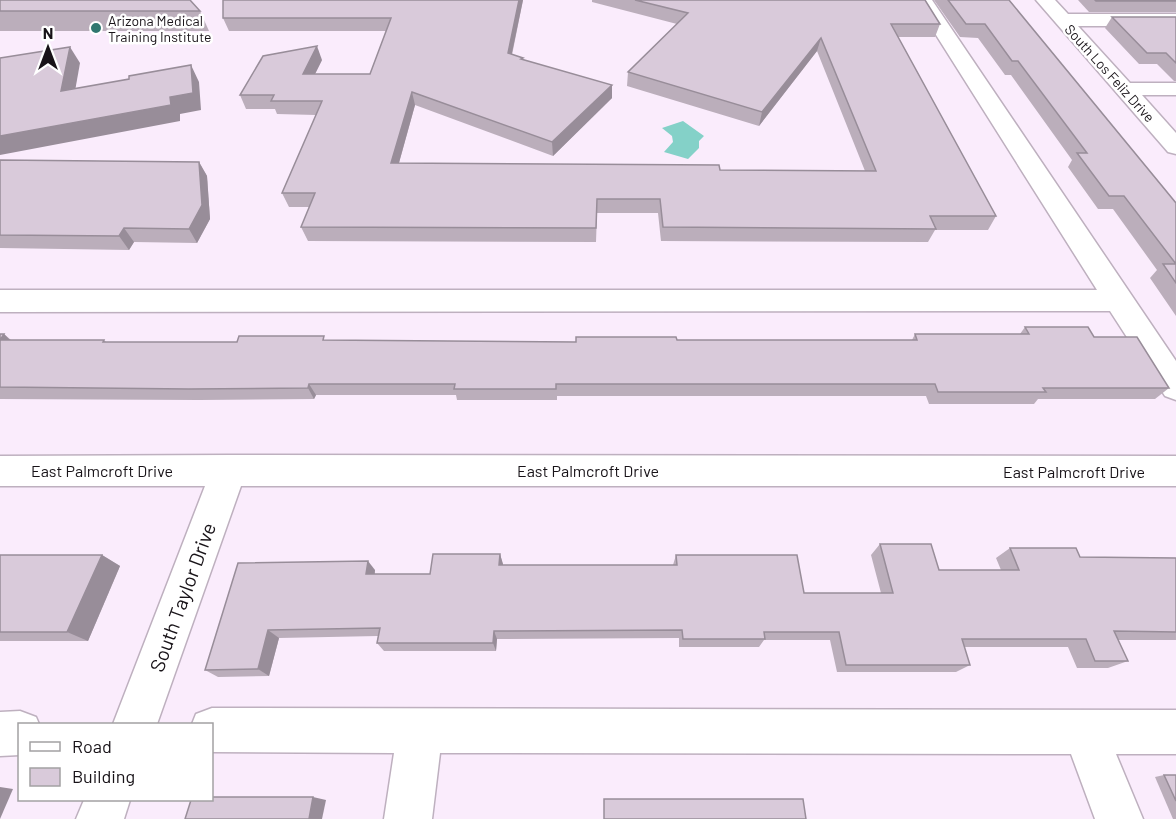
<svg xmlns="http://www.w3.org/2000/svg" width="1176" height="819" viewBox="0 0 1176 819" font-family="Barlow,sans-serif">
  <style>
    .water { fill: #84d1c8 }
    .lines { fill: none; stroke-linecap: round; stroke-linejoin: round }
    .minor-casing { stroke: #beb0bf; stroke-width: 3 }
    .minor { fill: #fff; fill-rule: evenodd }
    .wall { fill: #bbaebb }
    .shaded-wall { fill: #988d99 }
    .building { fill: #d9cada; stroke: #988d99; stroke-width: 1.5 }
    .poi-dot { fill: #2f776f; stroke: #fff; stroke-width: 2 }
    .labels { text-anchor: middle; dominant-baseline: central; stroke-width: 5; stroke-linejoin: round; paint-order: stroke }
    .far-poi-label { font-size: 14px; fill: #181318; stroke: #fff; text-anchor: start }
    .far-street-label { font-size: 14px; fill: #181318; stroke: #fff }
    .street-label { font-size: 16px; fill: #181318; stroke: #fff }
    .near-street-label { font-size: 20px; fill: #181318; stroke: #fff }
  </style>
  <rect width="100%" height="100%" fill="#faecfc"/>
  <polygon class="water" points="683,121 704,136 699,141 699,148 688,159 664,152 673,142 672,136 662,128"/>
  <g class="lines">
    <defs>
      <g id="minor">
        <polygon points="914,0 932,0 1176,361 1176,400 1165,396 1110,311 0,312 0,290 1097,290"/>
        <polygon points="1036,0 1055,0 1068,14 1176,14 1176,26 1078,26 1130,83 1176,83 1176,95 1142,95 1176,133 1176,154 1168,152"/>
        <polygon points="229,455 1176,456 1176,486 241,486 157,724 113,724 205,486 0,486 0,456"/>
        <polygon points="212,708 1176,710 1176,754 1116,754 1143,819 1095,819 1071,754 440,753 432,819 384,819 394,753 212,752 212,724 192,724 196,714"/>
        <polygon points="20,711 36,717 39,724 20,724 20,755 0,756 0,712"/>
        <polygon points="84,800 130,800 124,819 76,819"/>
      </g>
    </defs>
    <use href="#minor" class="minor-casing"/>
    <use href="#minor" class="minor"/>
  </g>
  <g class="wall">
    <polygon points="0,0 200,11 209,31 0,31"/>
    <polygon points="523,0 512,55 523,58 523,60 612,98 553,156 415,105 399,163 720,170 865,171 817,51 759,126 627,86 628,72 677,24 592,2 592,0 925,0 940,24 935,37 898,37 996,216 988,230 935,230 928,242 661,241 658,213 597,213 596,242 308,241 301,227 310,207 289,207 282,193 316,115 277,114 275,109 246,109 240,95 322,60 315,74 370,74 386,31 229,31 223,18"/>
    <polygon points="934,0 1009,0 1176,203 1176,316 1150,278 1157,270 1113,209 1098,209 1068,167 1072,160 1011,75 1005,75 978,38 960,37"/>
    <polygon points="1078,0 1176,0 1176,12 1089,12"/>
    <polygon points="1112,17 1176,17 1176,81 1174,81 1157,64 1139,64 1105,28"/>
    <polygon points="0,160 199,162 207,176 210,219 197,243 134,242 129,250 0,248"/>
    <polygon points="1025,327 1094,337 1169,388 1155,399 1038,399 1034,404 929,404 926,396 557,396 557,400 457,400 456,395 316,395 314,399 199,400 0,399 0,334 4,334 11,340 104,340 106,342 237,342 326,340 576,342 677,340 912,340 915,334 1020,334"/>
    <polygon points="880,544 939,570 1001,570 996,558 1010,548 1080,557 1176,558 1176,640 1118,640 1128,661 1108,668 1077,668 1068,647 964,647 970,665 956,672 837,672 830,640 764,640 759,647 679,647 679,638 497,639 496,651 384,651 377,643 378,636 279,638 269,676 218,677 205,670 238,563 375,570 375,574 430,574 500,554 503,565 673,565 676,555 804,593 881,593 871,555"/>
    <polygon points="0,555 102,555 120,566 88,641 0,641"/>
    <polygon points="1164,775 1176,775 1176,819 1173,819 1155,777"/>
  </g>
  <g class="shaded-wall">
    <polygon points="519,0 523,0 509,67 508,53"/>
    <polygon points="821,38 817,51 759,126 762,112"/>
    <polygon points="317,46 322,60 308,88 303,74"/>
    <polygon points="70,47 80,63 72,108 61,91"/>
    <polygon points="191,65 199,82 201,110 180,114 180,121 0,155 0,136"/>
    <polygon points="612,85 612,98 553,156 552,142"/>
    <polygon points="412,92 415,105 395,177 391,163"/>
    <polygon points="199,162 207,176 210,219 197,243 189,229"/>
    <polygon points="124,228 134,242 129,250 119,236"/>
    <polygon points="4,334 17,347 0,340"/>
    <polygon points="309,384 316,395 314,399 308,388"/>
    <polygon points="500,554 503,564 502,575 499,565"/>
    <polygon points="102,555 120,566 88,641 67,632"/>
    <polygon points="368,561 375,570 373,583 366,574"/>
    <polygon points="268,630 279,638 269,676 258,669"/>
    <polygon points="494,631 497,639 496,651 493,643"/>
    <polygon points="0,787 13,789 0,819"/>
    <polygon points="313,797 326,800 322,819 309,819"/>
  </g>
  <g class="building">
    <polygon points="0,0 190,0 200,11 0,11"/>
    <polygon points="223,0 519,0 508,53 523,58 521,59 612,85 552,142 412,92 391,163 719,165 720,170 876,171 821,38 762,112 628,72 688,13 635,0 925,0 940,24 891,24 996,216 930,216 936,229 663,227 660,199 597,199 596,228 301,227 315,193 282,193 322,101 271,101 274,95 240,95 263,56 317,46 303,74 370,74 391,18 223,18"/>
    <polygon points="948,0 1009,0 1176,203 1176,283 1163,264 1176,264 1124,196 1109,196 1077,153 1087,153 1018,61 1012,61 985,24 966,24"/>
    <polygon points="1095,0 1176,0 1176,1 1096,1"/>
    <polygon points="1112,17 1176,17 1176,63 1166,53 1147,53"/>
    <polygon points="70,47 61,91 129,79 129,76 191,65 193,93 170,97 171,105 0,136 0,58"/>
    <polygon points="0,160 199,162 202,205 189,229 124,228 119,236 0,235"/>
    <polygon points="1025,327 1088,327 1094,337 1137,337 1169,388 1043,388 1046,392 938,392 935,384 556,384 556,389 454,389 455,384 309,384 308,388 189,389 0,387 0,340 104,340 103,342 237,342 239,336 324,336 323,340 576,342 576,337 676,337 677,340 917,340 915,334 1029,334"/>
    <polygon points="0,334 4,334 0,340"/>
    <polygon points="880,544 931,544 939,570 1019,570 1010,548 1076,548 1080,557 1176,558 1176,632 1114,631 1128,661 1095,661 1086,639 962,639 970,665 846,665 839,632 764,632 765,639 683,639 682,630 494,631 493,643 377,643 380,628 268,630 258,669 205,670 238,563 368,561 366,574 430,574 433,554 500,554 499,565 677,565 676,555 797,555 804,593 893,593"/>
    <polygon points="0,555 102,555 67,632 0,632"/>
    <polygon points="1164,775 1176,775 1176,801"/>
    <polygon points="212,797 313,797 309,819 185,819 191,800 212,800"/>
    <polygon points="604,799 803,799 806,819 604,819"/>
  </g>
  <circle class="poi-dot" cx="96" cy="28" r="6"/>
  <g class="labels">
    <g class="far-poi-label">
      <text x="108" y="20">Arizona Medical<tspan x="108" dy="16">Training Institute</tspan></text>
    </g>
    <g class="far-street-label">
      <text transform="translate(1110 73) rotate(48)">South Los Feliz Drive</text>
    </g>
    <g class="street-label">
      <text x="102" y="470">East Palmcroft Drive</text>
      <text x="588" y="470">East Palmcroft Drive</text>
      <text x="1074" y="471">East Palmcroft Drive</text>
    </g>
    <g class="near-street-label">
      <text transform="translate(182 597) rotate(-70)">South Taylor Drive</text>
    </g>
  </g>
  <rect x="18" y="723" width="195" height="78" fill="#ffffff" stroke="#a3a1a3" stroke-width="1.5"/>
  <rect x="30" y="742" width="30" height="9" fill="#ffffff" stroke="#a3a1a3" stroke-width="1.5"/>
  <text x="72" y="753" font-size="18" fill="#181318">Road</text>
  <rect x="30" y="768" width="30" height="18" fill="#d9cada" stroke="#a3a1a3" stroke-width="1.5"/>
  <text x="72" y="783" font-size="18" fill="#181318">Building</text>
  <g transform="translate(48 48)" stroke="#ffffff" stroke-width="4.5" paint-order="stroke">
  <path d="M0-4.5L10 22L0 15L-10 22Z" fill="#181318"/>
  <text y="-9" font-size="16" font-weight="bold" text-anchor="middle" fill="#181318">N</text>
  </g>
</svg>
